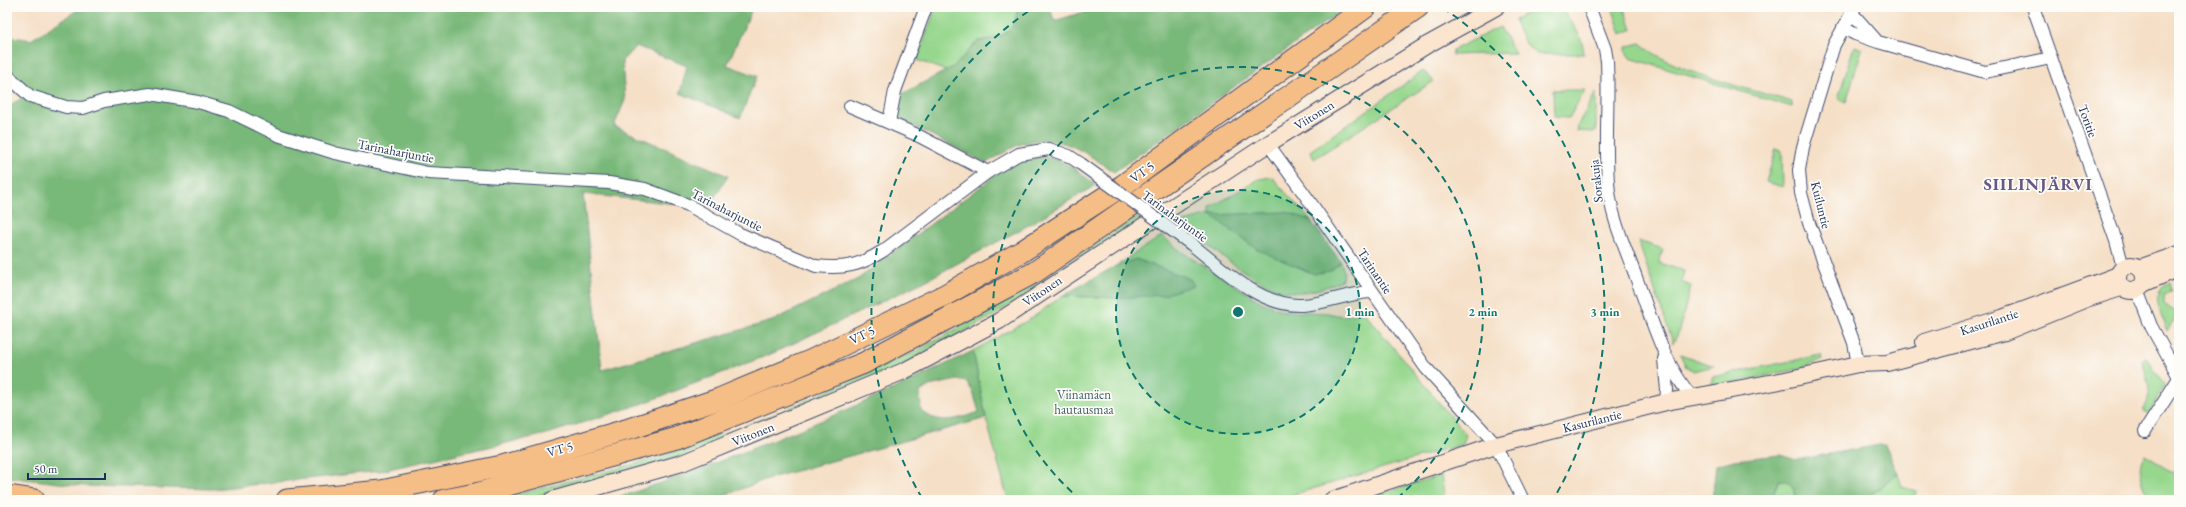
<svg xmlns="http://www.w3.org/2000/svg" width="2186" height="507" viewBox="0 0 2186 507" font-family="'EB Garamond',serif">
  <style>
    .green { fill: #96d78d; stroke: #588376 }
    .forest { fill: #78b878; stroke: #4a746b; fill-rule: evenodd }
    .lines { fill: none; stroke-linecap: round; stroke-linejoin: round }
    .street-casing { stroke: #3c496e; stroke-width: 14 }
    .secondary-casing { stroke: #3c496e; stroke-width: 18 }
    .highway-casing { stroke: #3c496e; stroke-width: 23 }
    .street { stroke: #fff; stroke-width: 12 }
    .secondary { stroke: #fbe5cf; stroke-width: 16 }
    .highway { stroke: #f6be87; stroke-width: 21 }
    .street-bridge-casing { stroke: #3c496e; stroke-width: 14; stroke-linecap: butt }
    .street-bridge { stroke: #fff; stroke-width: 12 }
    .ring { fill: none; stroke: #0f766e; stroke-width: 2; stroke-dasharray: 7 5 }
    .labels { text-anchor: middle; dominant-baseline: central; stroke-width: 3.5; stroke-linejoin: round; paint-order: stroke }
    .street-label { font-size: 13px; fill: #1b2f5e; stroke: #fdfcf7 }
    .park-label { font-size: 13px; fill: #40616c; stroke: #fdfcf7 }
    .district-label { font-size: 17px; font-weight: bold; letter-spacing: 1px; fill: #665989; stroke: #fdfcf7 }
    .centre { fill: #0f766e; stroke: #fdfcf7; stroke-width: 2 }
    .ring-label { font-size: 12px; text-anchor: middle; font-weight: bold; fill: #0f766e; stroke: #fdfcf7; stroke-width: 3.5; stroke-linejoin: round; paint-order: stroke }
  </style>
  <rect width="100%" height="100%" fill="#fdfcf7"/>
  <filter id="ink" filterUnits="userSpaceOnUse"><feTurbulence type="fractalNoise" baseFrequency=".025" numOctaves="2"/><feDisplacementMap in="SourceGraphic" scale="8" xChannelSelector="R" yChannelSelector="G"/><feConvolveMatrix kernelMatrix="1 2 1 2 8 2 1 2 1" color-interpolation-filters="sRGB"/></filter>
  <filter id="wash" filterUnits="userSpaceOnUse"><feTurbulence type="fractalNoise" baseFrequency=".012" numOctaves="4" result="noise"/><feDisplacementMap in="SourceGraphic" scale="16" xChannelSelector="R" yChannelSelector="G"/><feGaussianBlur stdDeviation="0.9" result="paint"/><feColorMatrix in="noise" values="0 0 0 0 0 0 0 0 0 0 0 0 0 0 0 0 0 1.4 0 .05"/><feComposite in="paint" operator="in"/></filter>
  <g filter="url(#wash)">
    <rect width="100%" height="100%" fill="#f5dfc6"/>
    <g class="green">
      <path d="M936 7H1017C1018 32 1000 39 978 41L955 66 946 71 917 60Z"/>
      <path d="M1542 7H1559C1571 21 1583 35 1584 54H1536C1525 46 1518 32 1515 19Z"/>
      <polygon points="1612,7 1623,7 1632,29 1621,34"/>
      <polygon points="1500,27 1515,53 1452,55 1453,50"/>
      <path d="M1640 43C1674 73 1748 88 1792 102V107L1630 58 1626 52V47Z"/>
      <polygon points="1854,46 1862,49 1846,102 1838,99"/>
      <polygon points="1423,71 1434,81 1314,159 1310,151"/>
      <polygon points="1553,90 1585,90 1569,118 1554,117"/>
      <polygon points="1596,92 1596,132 1577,131 1578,125"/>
      <polygon points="1776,149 1782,151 1783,187 1766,182"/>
      <path d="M1272 177 1310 220 1286 212 1210 216 1330 271 1341 262 1344 272 1342 280C1325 289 1304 295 1284 291 1254 284 1205 243 1180 223L1210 215V208L1259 179Z"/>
      <polygon points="1138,217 1141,220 993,316 896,368 685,455 615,476 523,500 495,500 658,458 781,412 915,352 984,314 1034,285"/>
      <polygon points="1162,236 1183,253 1261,302 1284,311 1327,313 1342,316 1364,312 1466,435 1463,444 1275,500 1008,500 986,418 973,351 1032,318 1062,296 1115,298 1194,285 1190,279 1136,259 1114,267"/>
      <polygon points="1638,241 1663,249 1659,263 1684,271 1681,282 1691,286 1678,334 1673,343"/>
      <path d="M2170 283 2172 292 2164 294V304L2177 313 2167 331C2162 318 2147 286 2170 283Z"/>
      <polygon points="1680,354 1714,366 1694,371 1686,367"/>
      <polygon points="1821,355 1822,359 1799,369 1712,387 1712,377"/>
      <path d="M2146 358 2165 385 2150 412 2147 413 2144 411C2153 389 2148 383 2142 361Z"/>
      <path d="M2145 455 2179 476V500H2151C2145 487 2134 468 2145 455Z"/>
      <polygon points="1898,474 1902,487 1916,491 1914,500 1864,500"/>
      <polygon points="1441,475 1445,500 1362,500"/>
      <polygon points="1784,480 1791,484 1798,500 1790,500 1789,494 1778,494 1777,500 1773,500 1774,491 1779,481"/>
    </g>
    <g class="forest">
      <path d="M82 7H753L727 65 757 76 740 118 680 93 687 66 636 46 622 61 625 100 614 126 728 176 714 198 688 205 583 194 602 370 772 321 858 279 1009 165C1051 149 1062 159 1096 185L1025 227 923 282 771 354 644 403 547 434 380 471 213 489 85 486 7 477V106L23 98 7 86V36L31 40Z"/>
      <path d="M1017 7H1050L1054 21 1087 11 1086 7H1347L1114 172C1086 153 1060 132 1024 143 1011 147 998 157 986 163L896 117 900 95 955 66 978 41C1000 39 1018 32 1017 7Z"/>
      <polygon points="1286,212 1310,220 1341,262 1330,271 1314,274 1258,250 1210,215"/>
      <polygon points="1136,259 1190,279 1194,285 1164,295 1120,298 1062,296 1114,267"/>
      <path d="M973 351 986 418 767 479 713 500H612C735 458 857 409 973 351ZM957 380 967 382 973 392 979 412C958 419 940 426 921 411L920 392 929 386Z"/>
      <polygon points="1885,444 1898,474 1864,500 1798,500 1791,484 1784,480 1778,481 1774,491 1773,500 1712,500 1716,465 1734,460 1780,455 1796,460"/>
    </g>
  </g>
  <g filter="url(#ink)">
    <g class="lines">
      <defs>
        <g id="street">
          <path d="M1589 7 1605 49 1607 61C1609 101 1605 142 1608 182 1610 216 1626 249 1637 280 1652 320 1664 365 1692 397"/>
          <polyline points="1855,7 1834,45 1803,147 1799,170 1801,193 1809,223 1854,343 1858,364"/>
          <polyline points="2033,7 2116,241 2123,267"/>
          <polyline points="1851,12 1875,39"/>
          <polyline points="1843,28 1855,34 1878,42 1985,72 2051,58"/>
          <path d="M7 75 30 96 66 107 83 108 104 101 150 94 198 102 229 111 278 135 335 153 428 173 609 183 645 189 688 205 740 234 816 266C844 269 859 266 883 251L988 172 1019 154 1049 149 1069 156 1081 164"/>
          <polyline points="850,106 915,134 988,172"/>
          <polyline points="889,122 895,91 926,7"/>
          <polyline points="1268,144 1308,199 1426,368 1496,445 1523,500"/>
          <path d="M1191 244C1222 268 1260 307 1302 305 1325 304 1348 293 1371 292"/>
          <polyline points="2137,290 2151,326 2179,377"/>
          <polyline points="1664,359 1667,390 1666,402"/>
          <polyline points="2145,431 2179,378"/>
        </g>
        <g id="secondary">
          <circle cx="2131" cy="278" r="13"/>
          <polyline points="2139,268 2179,254"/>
          <polyline points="2143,284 2179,268"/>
          <polyline points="1924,342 2002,318 2118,275"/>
          <polyline points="552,500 682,463 904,371 999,321 1268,144 1427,45 1496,7"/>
          <polyline points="1332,500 1496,445 1666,402 1785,380 1858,364 1887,363 2005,332 2086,299 2121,288"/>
        </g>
        <g id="highway">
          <polyline points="7,496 34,500"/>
          <polyline points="287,500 381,491 502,466 629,429 719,399 812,360 945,295 1021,252 1122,186 1366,7"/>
          <polyline points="444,500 475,494 677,438 864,363 1035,272 1418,7"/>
        </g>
      </defs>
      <use href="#street" class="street-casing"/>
      <use href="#secondary" class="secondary-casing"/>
      <use href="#highway" class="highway-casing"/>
      <use href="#street" class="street"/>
      <use href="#secondary" class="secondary"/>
      <use href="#highway" class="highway"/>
      <defs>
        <polyline id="street-bridge" points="1081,164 1191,244"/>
      </defs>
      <use href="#street-bridge" class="street-bridge-casing"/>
      <use href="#street-bridge" class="street-bridge"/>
    </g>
  </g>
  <circle cx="1238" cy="312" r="122" fill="#0f766e" fill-opacity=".12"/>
  <g class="ring">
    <circle cx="1238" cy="312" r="122"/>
    <path d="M1081 500A245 245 0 1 1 1395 500"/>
    <path d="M922 498A367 367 0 0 1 1033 8M1443 8A367 367 0 0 1 1554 498"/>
  </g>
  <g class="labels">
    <g class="street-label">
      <text transform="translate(1314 115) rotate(-32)">Viitonen</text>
      <text transform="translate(2088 121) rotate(70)">Toritie</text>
      <text transform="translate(396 151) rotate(11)">Tarinaharjuntie</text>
      <text transform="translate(1142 172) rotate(-36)">VT 5</text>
      <text transform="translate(1596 181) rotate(-96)">Sorakuja</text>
      <text transform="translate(1821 205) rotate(76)">Kuiluntie</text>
      <text transform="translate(727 210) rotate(27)">Tarinaharjuntie</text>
      <text transform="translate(1175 216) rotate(36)">Tarinaharjuntie</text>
      <text transform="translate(1375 271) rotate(56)">Tarinantie</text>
      <text transform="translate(1042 291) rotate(-34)">Viitonen</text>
      <text transform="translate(1989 322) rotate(-18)">Kasurilantie</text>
      <text transform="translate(862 335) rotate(-26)">VT 5</text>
      <text transform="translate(1592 421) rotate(-14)">Kasurilantie</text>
      <text transform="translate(753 434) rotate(-22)">Viitonen</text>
      <text transform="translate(560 449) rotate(-16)">VT 5</text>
    </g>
    <g class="park-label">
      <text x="1084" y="394">Viinamäen<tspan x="1084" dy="15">hautausmaa</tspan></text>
    </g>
    <g class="district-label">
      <text x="2038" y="184">SIILINJÄRVI</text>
    </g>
  </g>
  <circle cx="1238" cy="312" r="6" class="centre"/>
  <g class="ring-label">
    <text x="1360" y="316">1 min</text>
    <text x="1483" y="316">2 min</text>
    <text x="1605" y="316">3 min</text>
  </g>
  <rect width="2186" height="507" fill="none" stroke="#fdfcf7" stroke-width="24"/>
  <path d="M28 473v6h77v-6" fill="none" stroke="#1b2f5e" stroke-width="2"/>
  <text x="34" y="473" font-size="12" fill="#1b2f5e" stroke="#fdfcf7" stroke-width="3" paint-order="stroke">50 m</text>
</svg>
